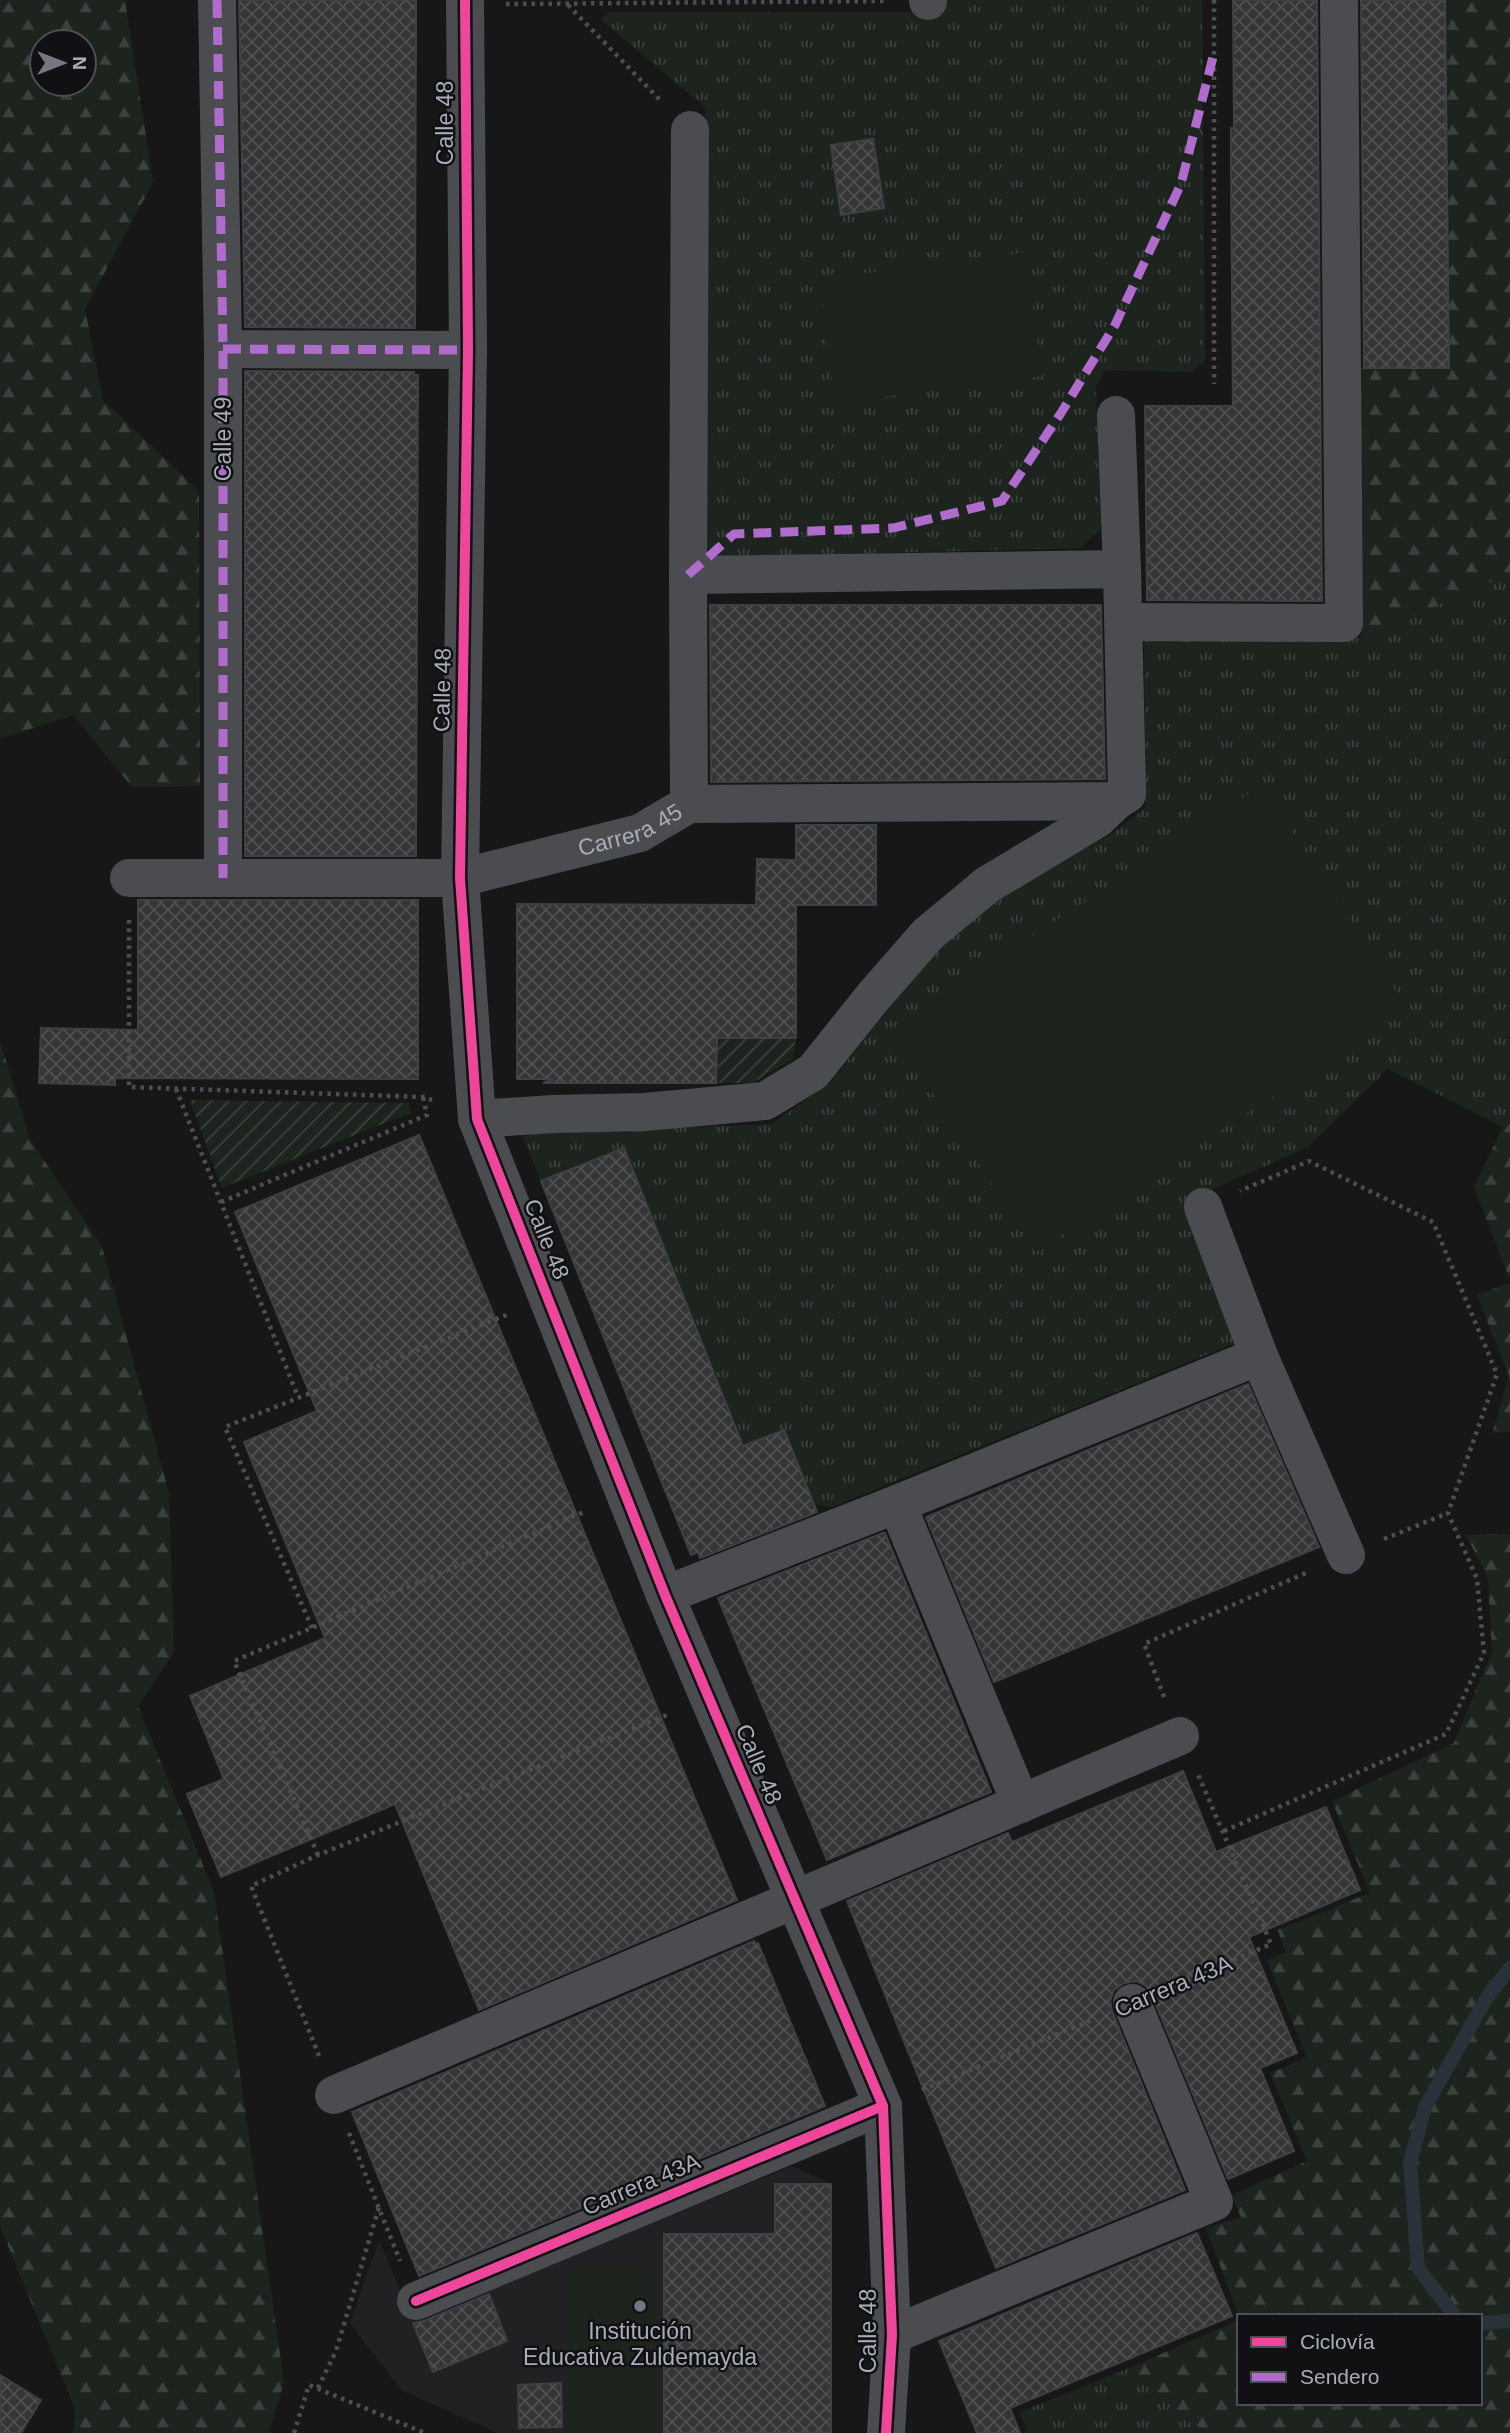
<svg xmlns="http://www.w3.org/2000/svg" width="1510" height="2433" viewBox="0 0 1510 2433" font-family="Arial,sans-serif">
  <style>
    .built { fill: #212123 }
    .grass { fill: url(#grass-tufts) }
    .forest { fill: url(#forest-firs); fill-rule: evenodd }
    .garden { fill: url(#garden-furrows) }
    .pitch { fill: #1d241e }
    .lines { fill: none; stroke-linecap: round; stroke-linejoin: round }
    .stream { stroke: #2a3239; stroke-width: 14 }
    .building { fill: url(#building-cross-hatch); stroke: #3f4043; stroke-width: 2 }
    .path { stroke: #4d4e52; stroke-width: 4.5; stroke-dasharray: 3.5 5; stroke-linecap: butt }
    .minor { stroke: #4b4c50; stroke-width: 38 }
    .quiet { stroke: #b06ccc; stroke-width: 9; stroke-dasharray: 18 9; stroke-linecap: butt }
    .cycleway-casing { stroke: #111113; stroke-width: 15 }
    .cycleway { stroke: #ed469a; stroke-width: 10 }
    .poi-dot { fill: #757880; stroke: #111113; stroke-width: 2.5 }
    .labels { text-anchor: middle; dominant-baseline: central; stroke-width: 5; stroke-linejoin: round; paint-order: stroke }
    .street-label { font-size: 23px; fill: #a8adb8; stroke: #111113 }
    .poi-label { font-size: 23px; fill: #a8adb8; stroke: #111113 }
  </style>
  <defs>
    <pattern id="grass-tufts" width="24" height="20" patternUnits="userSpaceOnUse" patternTransform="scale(1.75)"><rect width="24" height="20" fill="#1d241e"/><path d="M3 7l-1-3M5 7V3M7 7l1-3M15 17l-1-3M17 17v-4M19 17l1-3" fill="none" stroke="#3b413d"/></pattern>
    <pattern id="forest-firs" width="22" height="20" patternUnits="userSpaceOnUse" patternTransform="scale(1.75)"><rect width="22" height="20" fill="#1d241e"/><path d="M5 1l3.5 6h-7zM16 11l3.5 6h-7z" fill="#3b413d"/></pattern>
    <pattern id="garden-furrows" width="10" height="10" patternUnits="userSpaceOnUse" patternTransform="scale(1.75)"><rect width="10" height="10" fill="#1d241e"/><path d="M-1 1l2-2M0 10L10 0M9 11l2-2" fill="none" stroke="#3b413d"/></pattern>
    <pattern id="building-cross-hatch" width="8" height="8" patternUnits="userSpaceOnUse" patternTransform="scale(1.75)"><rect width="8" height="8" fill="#353536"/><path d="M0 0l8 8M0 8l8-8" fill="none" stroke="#4f5051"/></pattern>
  </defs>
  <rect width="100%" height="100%" fill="#171717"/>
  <polygon class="built" points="792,2166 831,2184 831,2433 498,2433 401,2390 350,2323 379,2240 413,2321"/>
  <g class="grass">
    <polygon points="938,0 1202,0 1205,362 1191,372 1105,370 1096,386 1101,528 1080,548 718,557 703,546 705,107 601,20 609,12 930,12"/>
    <polygon points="1510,574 1510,1123 1503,1127 1388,1069 1308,1147 1186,1201 1240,1341 832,1507 814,1504 784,1430 743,1446 624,1148 541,1181 523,1137 553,1129 647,1129 772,1124 830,1083 943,940 995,896 1112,834 1145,808 1144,635 1361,638"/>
    <polygon points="1129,2368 1205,2433 1028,2433 1020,2412"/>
  </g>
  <g class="forest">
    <path d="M0 0H125L153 182 85 309 103 400 199 491 200 786 132 787 73 715 0 739ZM42 42H84V84H42Z"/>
    <polygon points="1446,0 1510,0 1510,574 1361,638 1359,368 1449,367"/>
    <polygon points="0,1041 30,1139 102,1247 169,1493 174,1652 138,1706 214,1892 284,2382 269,2433 73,2433 75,2409 0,2226"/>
    <polygon points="1510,1123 1510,1280 1474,1187 1503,1127"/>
    <polygon points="1510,1283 1510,1432 1492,1433 1509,1376 1477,1295"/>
    <polygon points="1510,1534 1510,2433 1205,2433 1129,2368 1239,2320 1239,2403 1480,2403 1480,2316 1239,2316 1206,2228 1241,2217 1232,2195 1307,2161 1270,2073 1307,2058 1267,1961 1285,1952 1278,1930 1370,1893 1332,1801 1454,1743 1492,1652 1488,1578 1466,1535"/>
  </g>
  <g class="garden">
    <polygon points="717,1038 796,1038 793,1059 752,1083 716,1083"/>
    <polygon points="190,1100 409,1103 410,1113 222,1188"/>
  </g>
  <g class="pitch">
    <polygon points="1026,252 1042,376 835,403 819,279"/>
    <polygon points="1262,785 1407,1008 1036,1252 891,1029"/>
    <polygon points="568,2266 655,2266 654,2433 567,2433"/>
  </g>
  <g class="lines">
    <g class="stream">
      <polyline points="1455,2316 1418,2268 1410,2163 1425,2107 1486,1999 1510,1968"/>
      <polyline points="1480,2323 1510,2321"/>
    </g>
  </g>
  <g class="building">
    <polygon points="239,0 416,0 415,328 245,327"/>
    <polygon points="1233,0 1317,0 1322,601 1147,600 1145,406 1233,406 1231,169 1231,128 1234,128"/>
    <polygon points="1361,0 1445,0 1449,368 1364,368"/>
    <polygon points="873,139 884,208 841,215 831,145"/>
    <polygon points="245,371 414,372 414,375 418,375 416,856 245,856"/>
    <polygon points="710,605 1101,605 1105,779 711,782"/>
    <polygon points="796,825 876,825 876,905 796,905 796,1038 717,1038 716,1083 543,1083 553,1079 517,1079 517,904 756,905 757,859 796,860"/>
    <polygon points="138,900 418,900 418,1079 115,1078 115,1085 39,1083 41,1028 138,1030"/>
    <polygon points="419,1135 737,1900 479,2010 395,1804 221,1877 187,1794 224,1779 190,1696 325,1638 244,1442 317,1411 235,1212"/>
    <polygon points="624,1148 743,1446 784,1430 817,1512 700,1558 698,1552 691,1555 541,1181"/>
    <polygon points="1248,1384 1319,1547 994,1682 926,1517"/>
    <polygon points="883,1533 885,1533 991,1792 827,1860 718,1598"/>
    <polygon points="1183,1771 1216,1852 1326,1807 1360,1890 1249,1937 1297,2053 1260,2068 1294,2151 1228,2179 1152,1995 1145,1985 1136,1981 1124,1983 1114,1990 1110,2001 1112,2011 1185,2190 996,2268 847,1901 1008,1833 1012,1842"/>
    <polygon points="754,1941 755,1944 758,1943 825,2106 419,2276 352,2112"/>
    <polygon points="775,2184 831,2184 831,2433 664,2433 664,2234 775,2234"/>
    <polygon points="1197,2233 1232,2316 1010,2408 1020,2433 977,2433 939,2341"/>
    <polygon points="489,2294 507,2341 433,2372 413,2323 424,2321"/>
    <polygon points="0,2375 41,2400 21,2433 0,2433"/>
    <polygon points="561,2383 562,2427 519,2428 518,2385"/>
  </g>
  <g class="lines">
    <g class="path">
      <polyline points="1214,0 1214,384"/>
      <polyline points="506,4 885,1"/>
      <polyline points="568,5 662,102"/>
      <polyline points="129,920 129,1087 423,1097 432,1100"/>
      <polyline points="176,1089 298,1397"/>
      <polyline points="221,1202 427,1115 423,1097"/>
      <polyline points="1384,1539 1448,1513"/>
      <polyline points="312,1628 225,1427 509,1314"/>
      <polyline points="1164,1697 1144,1644 1308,1572"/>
      <polyline points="1224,1831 1446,1734 1484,1653 1477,1579 1448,1513 1497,1374 1433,1222 1309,1161 1240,1191"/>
      <polyline points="318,1855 234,1661 586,1511"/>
      <polyline points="1171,1987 1271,1944 1197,1772"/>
      <polyline points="319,2056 251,1886 318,1855 669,1714"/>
      <polyline points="922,2090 1092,2020"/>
      <polyline points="349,2133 400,2261"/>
      <polyline points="318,2388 336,2351 379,2207"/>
      <polyline points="294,2433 309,2385 425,2433"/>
    </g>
    <g class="minor">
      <polyline points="217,0 223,349 223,878"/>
      <polyline points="465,0 468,350 460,878 477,1119 665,1595 883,2106 892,2335 886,2433"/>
      <polyline points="928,0 928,1"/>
      <polyline points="223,349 468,350"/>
      <polyline points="1116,415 1122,569"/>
      <polyline points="1124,622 1344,623 1339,0"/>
      <polyline points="689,804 688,575 690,130"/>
      <path id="s1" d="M129 878H460L640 833 689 804 1116 801 1127 794 1122 569 688 575"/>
      <polyline points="477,1119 553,1114 645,1112 765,1101 813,1072 873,997 928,934 987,885 1097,819 1116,801"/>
      <polyline points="1203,1207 1259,1356 1346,1555"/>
      <polyline points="897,1504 1021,1804"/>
      <polyline points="665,1595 897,1504 1259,1356"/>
      <polyline points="334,2095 1180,1736"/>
      <polyline points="416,2301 883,2106"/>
      <polyline points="892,2335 1214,2202 1132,2003"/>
    </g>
    <g class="quiet">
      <polyline points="217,0 223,349 223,878"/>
      <polyline points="223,349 468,350"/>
      <polyline points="688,575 734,534 893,528 1002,501 1061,413 1115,325 1181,184 1214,53"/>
    </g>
    <defs>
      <g id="cycleway">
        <polyline points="465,0 468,350 460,878 477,1119 665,1595 883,2106 892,2335 886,2433"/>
        <polyline points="416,2301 883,2106"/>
      </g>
    </defs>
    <use href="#cycleway" class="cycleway-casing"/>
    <use href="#cycleway" class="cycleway"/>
  </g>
  <circle class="poi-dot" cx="640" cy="2306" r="7"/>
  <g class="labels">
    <g class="street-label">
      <text transform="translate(445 123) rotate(-90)">Calle 48</text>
      <text transform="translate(223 439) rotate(-90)">Calle 49</text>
      <text transform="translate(442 690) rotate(-89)">Calle 48</text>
      <text stroke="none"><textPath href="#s1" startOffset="508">Carrera 45</textPath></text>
      <text transform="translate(547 1239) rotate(68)">Calle 48</text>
      <text transform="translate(759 1764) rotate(67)">Calle 48</text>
      <text transform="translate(1173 1986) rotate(-23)">Carrera 43A</text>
      <text transform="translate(641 2184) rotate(-23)">Carrera 43A</text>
      <text transform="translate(868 2331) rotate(-90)">Calle 48</text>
    </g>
    <g class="poi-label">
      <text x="640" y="2331">Institución<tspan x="640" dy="26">Educativa Zuldemayda</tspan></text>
    </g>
  </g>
  <rect x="1237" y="2314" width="245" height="91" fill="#111113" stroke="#4d4f55" stroke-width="2"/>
  <rect x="1251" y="2337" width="35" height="10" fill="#ed469a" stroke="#4d4f55" stroke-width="2"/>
  <text x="1300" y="2349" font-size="21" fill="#a8adb8">Ciclovía</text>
  <rect x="1251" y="2372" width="35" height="10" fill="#b06ccc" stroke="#4d4f55" stroke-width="2"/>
  <text x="1300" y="2384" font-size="21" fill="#a8adb8">Sendero</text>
  <g transform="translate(63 63) rotate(90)"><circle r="33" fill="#111113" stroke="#4d4f55" stroke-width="2"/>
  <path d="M0-5L12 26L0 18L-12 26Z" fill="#757880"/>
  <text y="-10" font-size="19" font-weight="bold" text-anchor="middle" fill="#a8adb8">N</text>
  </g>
</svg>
